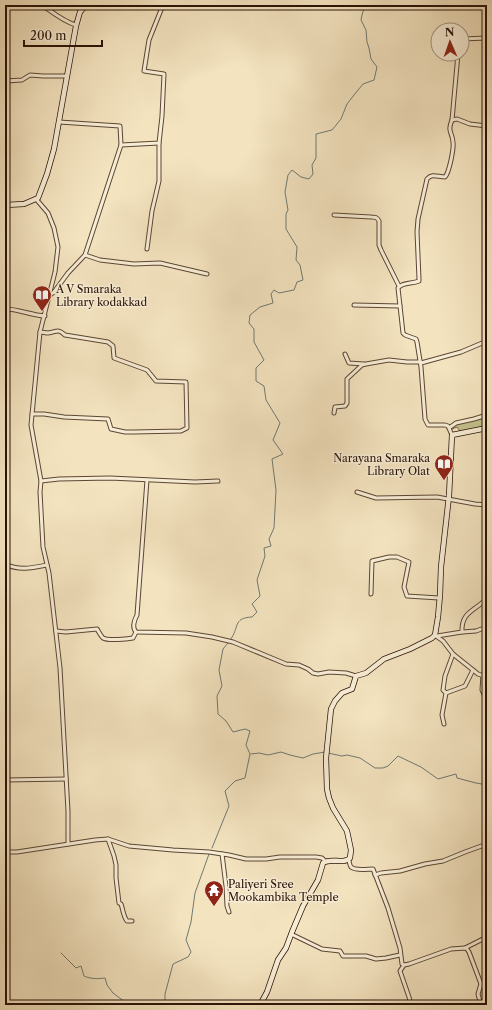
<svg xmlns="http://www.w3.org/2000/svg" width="492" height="1010" viewBox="0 0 492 1010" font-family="'Libre Caslon Text',serif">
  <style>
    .green { fill: #c3c18c; stroke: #766a4a }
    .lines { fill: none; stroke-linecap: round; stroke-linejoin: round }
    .stream { stroke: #6f7972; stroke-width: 1 }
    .street-casing { stroke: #5c4635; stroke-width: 5 }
    .secondary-casing { stroke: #2a1207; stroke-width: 6 }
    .street { stroke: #f7edd5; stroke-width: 3 }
    .secondary { stroke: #f7edd5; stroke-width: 4.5 }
    .labels { text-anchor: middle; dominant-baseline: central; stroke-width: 3; stroke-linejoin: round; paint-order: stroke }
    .poi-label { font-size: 11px; fill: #2a1207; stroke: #f7edd5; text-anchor: start }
  </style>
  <rect width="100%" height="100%" fill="#f3e3bf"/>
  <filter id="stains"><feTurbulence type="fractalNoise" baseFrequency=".005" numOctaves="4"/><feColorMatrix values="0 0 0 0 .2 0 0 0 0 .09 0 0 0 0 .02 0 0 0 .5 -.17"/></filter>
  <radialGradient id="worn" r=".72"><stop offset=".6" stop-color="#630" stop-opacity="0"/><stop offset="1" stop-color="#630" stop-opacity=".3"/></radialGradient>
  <polygon class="green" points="487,416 487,426 462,431 460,431 457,427 452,429 451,428 456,424"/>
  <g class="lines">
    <g class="stream">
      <path d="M230 640C240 628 232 618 252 617L257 612 252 604 260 596 257 580 265 556 264 548 271 546 269 539 274 528 276 490 272 459 283 454 273 440 280 423 266 400 264 386 256 381V368L264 360 254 342V329L249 323 250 315 260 307 273 303 271 294 274 290 279 293 294 290 297 282 303 280 300 265 296 260 297 247 286 229V214L288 210 285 192 288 175 292 170 301 177 309 179 313 174 312 165 316 158V134L332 130 341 119 347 104 354 95 363 84 374 80 377 67 371 59 369 48 367 42 366 30 361 20 362 15 365 5"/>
      <polyline points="328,753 342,756 347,755 360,758 375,768 383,768 388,766 398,756 421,767 438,779 456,774 457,778 476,783 487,785"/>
      <polyline points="251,754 259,753 268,755 281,752 290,755 303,758 313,754 325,752"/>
      <polyline points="212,848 229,806 225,791 235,781 245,778 250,754 246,745 250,731 245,729 233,732 226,721 218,714 217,696 222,686 219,670 223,649 228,643"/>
      <path d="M61 953 76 968 81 966 84 976C91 979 97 979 105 978L107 985 113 993 129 1005"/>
      <polyline points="165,1005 165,994 173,964 188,957 191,952 186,940 191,922 195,893 209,854"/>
    </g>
    <defs>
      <g id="street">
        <path d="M42 5C52 12 64 22 76 25"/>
        <polyline points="462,39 487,38"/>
        <polyline points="5,84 6,81 22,80 30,75 43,76 67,76"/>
        <polyline points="452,120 457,119 470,124 487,126"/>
        <polyline points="59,122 120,126 121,145"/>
        <polyline points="36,199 48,213 54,228 58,247 55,272 40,332 31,425 41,481 40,492 43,547 49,573 60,668 68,811 68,844"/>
        <path d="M334 215 371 217C375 217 377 217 379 221V245L381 250 399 286"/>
        <polyline points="147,249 152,211 159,181 159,143"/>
        <polyline points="85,255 100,260 134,264 160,263 207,274"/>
        <polyline points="50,295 54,292 68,273 85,255 121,145 159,143 162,116 164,74 144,71 149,40 163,5"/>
        <polyline points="354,305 400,306"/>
        <path d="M5 309C18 309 31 315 45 316"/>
        <polyline points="345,354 349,363 364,364"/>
        <polyline points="421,363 461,352 487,341"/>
        <polyline points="334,413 335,407 345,406 347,403 347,379 362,365 366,364 389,360 407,362 421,362"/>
        <path d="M32 414H44L64 417 108 419 111 429 125 432H134L181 431 187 428 186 382 156 381 147 370 114 358 113 346 108 342 65 335C57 328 57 332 48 333 46 333 42 332 40 332"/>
        <polyline points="449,428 456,423 474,419 487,415"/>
        <path d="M452 435 448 426 445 425H428L425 419 421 367 417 342 416 339 405 335 403 333 398 288C402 282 412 284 419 281V279L417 232 418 219 427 179C432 173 438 177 445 177 449 173 454 149 453 142 452 131 447 132 452 120L458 54"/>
        <path d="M147 480 137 615C134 621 132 628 136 632L186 633 212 637 233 642 286 664 299 665 308 669 313 673 318 674 329 672 346 673 356 676"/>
        <polyline points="41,481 59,479 110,478 195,482 218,481"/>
        <polyline points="357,492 376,498 437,497 475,504 487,505"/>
        <path d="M5 564C19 571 32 568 47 565"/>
        <polyline points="371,594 372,561 389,557 397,557 409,562 404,587 407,596 439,598"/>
        <path d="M56 631 66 632 97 629C99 632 100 635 103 638 108 641 127 639 133 638L136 632"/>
        <polyline points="462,632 476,631 487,627"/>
        <polyline points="436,636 443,641 453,654 478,674 487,677"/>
        <path d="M437 636 462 632C461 611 476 611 487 598"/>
        <polyline points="483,675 482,690 487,701"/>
        <polyline points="446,693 465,686 473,670"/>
        <polyline points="444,724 442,715 446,693 443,690 445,676 453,654"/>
        <polyline points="5,780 66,779"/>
        <path d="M108 839 114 856 116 865V878L119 903 121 904C123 909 123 916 127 921H132"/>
        <polyline points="5,852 17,852 95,840 108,839 129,846 173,850 209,852 229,855 246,859 266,859 280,857 316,857 322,858 325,861"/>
        <polyline points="222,854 226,886 227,906 229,912"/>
        <path d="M349 860C349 861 350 866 351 867 355 871 367 869 373 869L388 908 400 948 402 964 404 965 409 964 451 949 465 948 467 949 469 952 481 984 478 994 481 1005"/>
        <polyline points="375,875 381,873 400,871 425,864 443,861 465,852 487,844"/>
        <polyline points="291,934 322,949 340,951 343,956 366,956 376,959 386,958 400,955"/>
        <polyline points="465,948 487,937"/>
        <polyline points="404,965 400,971 409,997 411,1005"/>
        <polyline points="481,984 485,983 487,979"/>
      </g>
      <g id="secondary">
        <polyline points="5,205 24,204 38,198 47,174 54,149 76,26 80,12 86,5"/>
        <path d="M260 1005 267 992 278 960 286 948 292 932 303 906 318 880 323 863C331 857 343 865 350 858L351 850 347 831 333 808 329 798 327 789 326 758 331 709 335 701 342 693 352 689 356 676 366 673 384 659 410 649 432 638 435 635 438 617 440 595 441 567 449 496 452 435 487 428"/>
      </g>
    </defs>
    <use href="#street" class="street-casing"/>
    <use href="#secondary" class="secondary-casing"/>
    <use href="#street" class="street"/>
    <use href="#secondary" class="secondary"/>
  </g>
  <defs>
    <symbol id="library-pin" viewBox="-11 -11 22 30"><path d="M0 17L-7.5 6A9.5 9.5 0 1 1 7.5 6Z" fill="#8f2418" stroke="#f7edd5"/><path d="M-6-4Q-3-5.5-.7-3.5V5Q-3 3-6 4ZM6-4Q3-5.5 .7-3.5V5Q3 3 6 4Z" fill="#fff"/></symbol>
    <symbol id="temple-pin" viewBox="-11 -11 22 30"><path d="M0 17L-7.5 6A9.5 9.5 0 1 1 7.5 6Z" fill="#8f2418" stroke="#f7edd5"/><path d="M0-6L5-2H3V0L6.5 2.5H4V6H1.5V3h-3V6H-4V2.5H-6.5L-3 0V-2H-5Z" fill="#fff"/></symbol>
  </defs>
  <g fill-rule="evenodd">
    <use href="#library-pin" x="31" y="284" width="22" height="30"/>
    <use href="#library-pin" x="433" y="453" width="22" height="30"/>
    <use href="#temple-pin" x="203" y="879" width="22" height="30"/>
  </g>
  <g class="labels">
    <g class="poi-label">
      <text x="56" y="289">A V Smaraka<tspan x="56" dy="13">Library kodakkad</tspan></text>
      <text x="430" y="458" text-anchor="end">Narayana Smaraka<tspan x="430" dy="13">Library Olat</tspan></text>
      <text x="228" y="884">Paliyeri Sree<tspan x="228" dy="13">Mookambika Temple</tspan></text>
    </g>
  </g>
  <rect width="492" height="1010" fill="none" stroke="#f3e3bf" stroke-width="20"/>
  <rect x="6" y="6" width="480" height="998" fill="none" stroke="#2a1207" stroke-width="2"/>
  <rect x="10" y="10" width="472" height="990" fill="none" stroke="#2a1207"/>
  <g transform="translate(450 42) rotate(358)"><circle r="19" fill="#f7edd5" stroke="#a59583"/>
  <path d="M0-3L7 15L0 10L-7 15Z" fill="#8f2418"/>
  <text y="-6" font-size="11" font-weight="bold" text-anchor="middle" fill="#2a1207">N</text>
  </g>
  <path d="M24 40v6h78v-6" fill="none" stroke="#2a1207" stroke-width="2"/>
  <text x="30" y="40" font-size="12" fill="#2a1207" stroke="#f7edd5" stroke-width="3" paint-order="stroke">200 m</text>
  <rect width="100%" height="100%" filter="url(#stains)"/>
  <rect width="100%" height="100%" fill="url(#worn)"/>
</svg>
